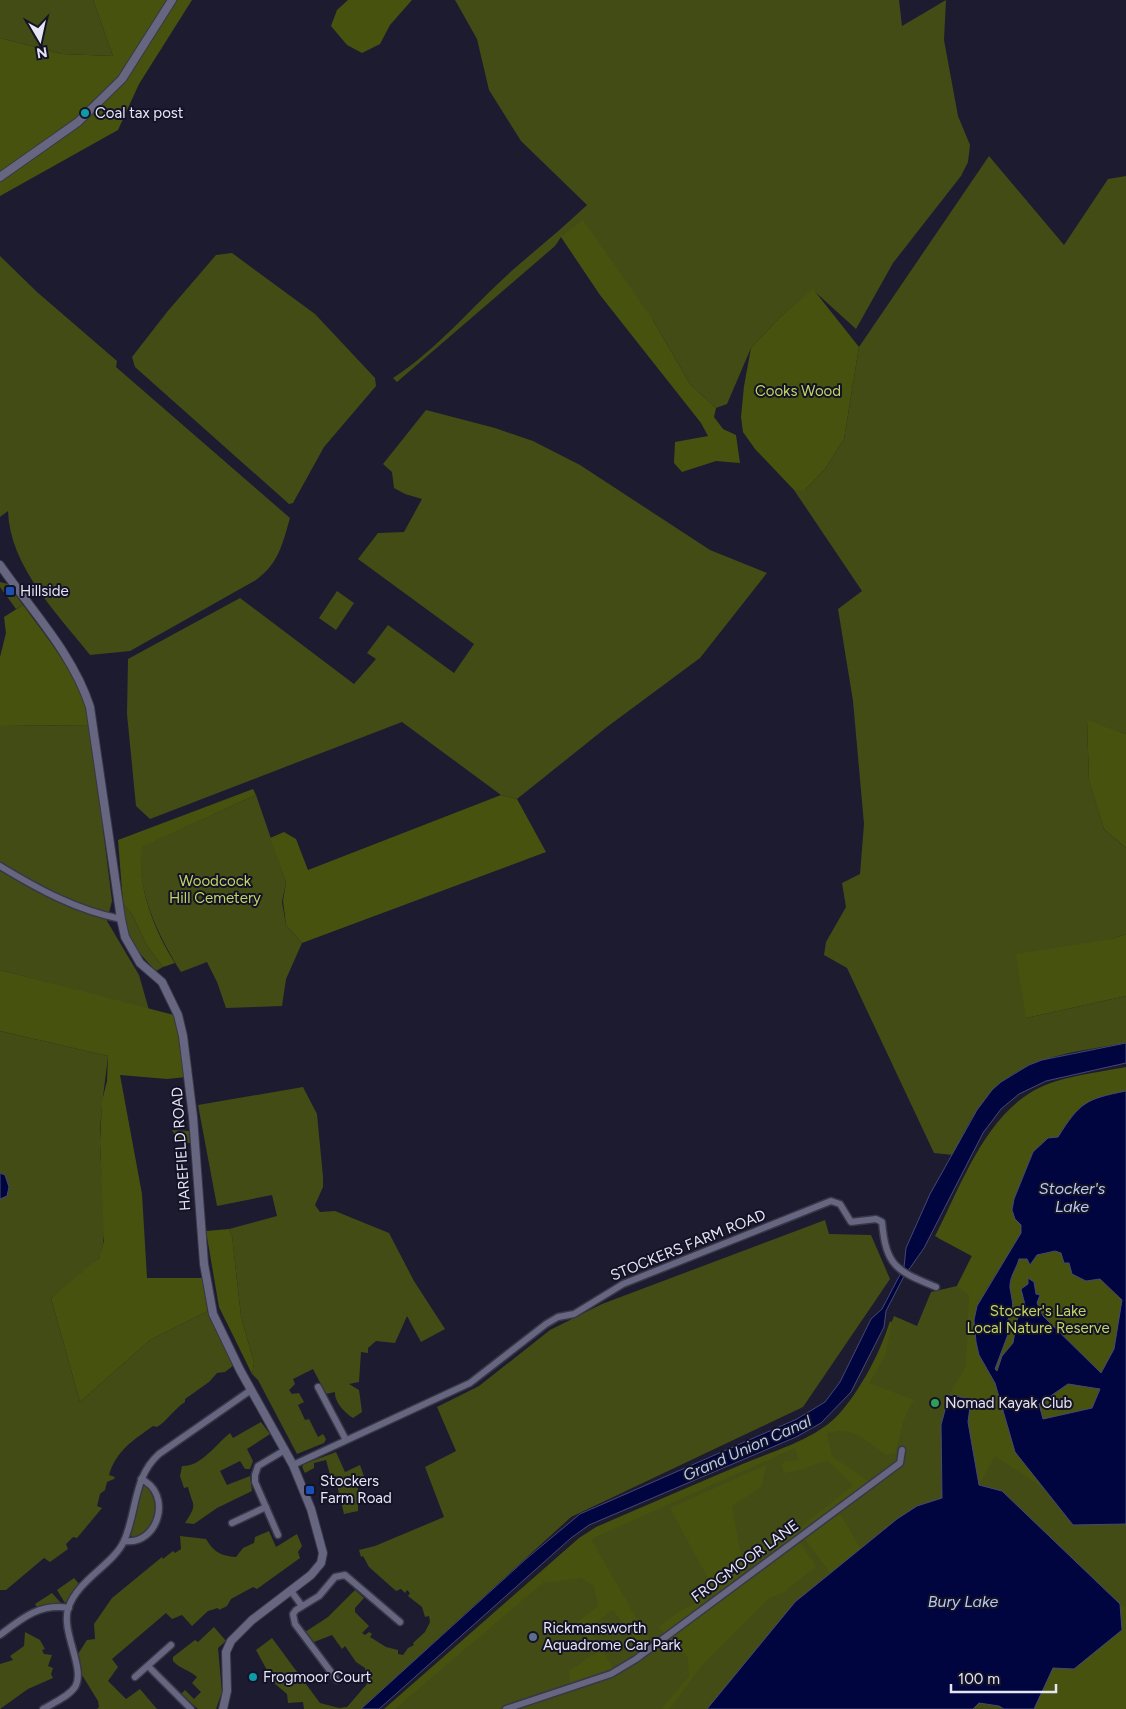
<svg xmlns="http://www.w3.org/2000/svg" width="1126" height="1709" viewBox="0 0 1126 1709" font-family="Figtree,sans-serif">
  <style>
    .green { fill: #434c15 }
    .forest { fill: #47520f }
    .water { fill: #00053f; stroke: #454875; fill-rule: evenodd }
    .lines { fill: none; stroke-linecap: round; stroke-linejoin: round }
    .minor-casing { stroke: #383748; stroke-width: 9 }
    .tertiary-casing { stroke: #383748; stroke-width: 10 }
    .minor { stroke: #676680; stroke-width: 6 }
    .tertiary { stroke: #676680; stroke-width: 8 }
    .culture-dot { fill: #0f9aa8; stroke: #141226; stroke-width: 2 }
    .transit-dot { fill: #1a4fb4; stroke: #141226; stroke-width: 2 }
    .leisure-dot { fill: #2e9e5b; stroke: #141226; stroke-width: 2 }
    .service-dot { fill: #5c6f8a; stroke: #141226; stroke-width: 2 }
    .labels { text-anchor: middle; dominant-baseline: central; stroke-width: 4; stroke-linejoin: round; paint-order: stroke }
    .poi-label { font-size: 15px; fill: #e5e5f4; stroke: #141226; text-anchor: start }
    .park-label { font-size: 15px; fill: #c0d564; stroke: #141226 }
    .street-label { font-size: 15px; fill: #e5e5f4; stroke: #141226 }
    .water-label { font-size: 16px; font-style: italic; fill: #b6cbef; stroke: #141226 }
  </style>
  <rect width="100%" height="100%" fill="#1d1b30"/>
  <g class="green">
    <polygon points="0,0 93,0 113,56 62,54 0,38"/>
    <path d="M455 0H899L902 26 946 0 944 40 958 116 970 145 968 162 961 176 893 263 856 329 813 290 779 318 751 348 727 404 716 408 690 384 653 320 561 237 555 246 397 382 393 378C439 348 474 304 515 268 539 247 564 227 587 205L521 141 489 90 477 39Z"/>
    <path d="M989 156 1064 245 1108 179 1126 176V734L1087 721 1089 779 1104 829 1126 848V934L1111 939 1026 1018 1126 996V1043C1075 1052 1017 1056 984 1101 971 1117 962 1136 953 1155L934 1153 847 968 824 955 826 942 846 907 842 883 860 874 864 824 853 701 838 609 862 591 794 490H805L825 469 844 439 859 347Z"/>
    <polygon points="232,253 315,314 375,378 376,386 324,447 293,503 289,504 135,367 132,357 167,312 216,255"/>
    <path d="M0 256 37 292 117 361 116 367 290 518C282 545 279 563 256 580L130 651 90 655C57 613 10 567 8 511L0 517Z"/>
    <polygon points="426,410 495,428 533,441 580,465 710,550 767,573 700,658 607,727 517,799 501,795 402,722 150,819 136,806 127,714 128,659 240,598 354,684 376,659 367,653 388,625 454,673 474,644 358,559 378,533 404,532 422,499 405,494 394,488 392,472 383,464"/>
    <polygon points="0,582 8,584 23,605 16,609 0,587"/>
    <polygon points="337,591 354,603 336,630 319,618"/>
    <polygon points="90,725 112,901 107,921 139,975 149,1010 0,970 0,726"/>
    <path d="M256 795 286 882 282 902 286 925 302 943 286 979 282 1006 226 1008 217 982 207 962 181 972C159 937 136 891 141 847Z"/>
    <path d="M123 903 133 916 147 946 163 967 156 971C134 948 124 936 123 903Z"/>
    <path d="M0 1031 108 1056C105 1084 100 1113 100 1142 100 1172 110 1230 100 1256 96 1264 61 1290 51 1298L80 1402 150 1340 208 1311 234 1365 225 1372 217 1373 209 1382 185 1399V1402C174 1409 168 1420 157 1427L153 1426C135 1439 116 1450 109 1475L115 1477 114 1479 107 1482 105 1490 100 1494 97 1506 102 1508 77 1538 73 1537 66 1544 68 1549 50 1562 44 1558 6 1590H0Z"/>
    <polygon points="1126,1068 1126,1709 388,1709 578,1542 811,1437 836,1421 868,1379 894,1316 917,1326 931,1292 957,1286 972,1256 938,1238 976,1161"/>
    <path d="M303 1087 317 1114 323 1177V1187L315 1205 320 1212 335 1211 389 1233 414 1281 445 1329 421 1342 407 1316 395 1343 376 1341 368 1348V1353L361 1352 359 1382 349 1384 359 1390 362 1412 353 1418C345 1413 334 1402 335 1392L326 1394 313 1369 293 1379 295 1384 289 1390 292 1394 299 1393 304 1402 298 1405 305 1420 309 1419 318 1437 323 1434 326 1439 324 1443 297 1454 258 1380 252 1374 254 1363 241 1316 232 1236 229 1229 277 1216 272 1195 217 1206 198 1105Z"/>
    <polygon points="172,1130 189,1131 190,1143 179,1143"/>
    <polygon points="825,1220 829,1234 871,1235 890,1279 803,1407 571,1517 361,1709 304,1709 303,1702 288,1703 287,1694 274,1683 256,1650 272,1638 320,1703 339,1708 347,1707 367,1684 365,1668 356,1662 345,1646 342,1649 332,1635 314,1642 305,1632 328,1617 355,1590 364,1598 355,1608 355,1612 369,1626 362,1633 365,1635 369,1632 372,1634 370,1637 386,1647 398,1650 398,1654 403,1655 408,1648 414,1645 413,1643 425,1632 430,1622 429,1616 425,1617 422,1607 408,1596 410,1593 407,1590 405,1593 401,1589 396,1591 369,1567 363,1556 361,1557 359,1550 375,1546 444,1517 425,1467 456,1451 437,1407 479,1386 550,1330 602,1304"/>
    <path d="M261 1422 270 1434 247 1449 253 1461 250 1469H245L240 1461 220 1471 227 1485 250 1476 252 1491 217 1508 194 1524 185 1523C198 1503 193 1507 188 1487L184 1488 180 1476 182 1466C201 1467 216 1444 230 1433L233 1438Z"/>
    <polygon points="336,1452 345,1472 360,1465 366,1482 358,1487 358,1511 344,1514 335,1477 331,1478 326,1460 314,1463 314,1468 305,1473 302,1467 304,1464"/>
    <path d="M142 1485H147C160 1507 161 1528 133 1539L129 1532Z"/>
    <path d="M269 1531 276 1547 297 1534 302 1546 298 1552 300 1558 257 1589 253 1587 231 1599 227 1606 219 1610 218 1608 208 1611 192 1626 182 1615 172 1619 166 1613 112 1659 118 1667 108 1681 126 1699 140 1689 157 1709H97L99 1707 98 1701 82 1675 78 1654 87 1640 95 1639 94 1624 112 1598 162 1557 163 1559 173 1551 175 1553 181 1549 180 1536 206 1539C214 1552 221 1556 236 1557L243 1548 254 1543 255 1537Z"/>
    <polygon points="74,1578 80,1585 65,1603 57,1590"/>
    <polygon points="52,1593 61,1603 37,1607 35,1604"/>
    <path d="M214 1627 226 1641 218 1648 222 1692 216 1709H198L181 1694 185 1690 194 1699 201 1692 192 1683 197 1677C190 1670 180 1669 173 1661V1657L195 1640 198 1642Z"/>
    <polygon points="25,1632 40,1640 45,1649 42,1650 44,1654 52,1655 48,1666 53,1668 51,1674 53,1678 28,1689 0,1709 0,1664 13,1660 10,1656 24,1646"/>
  </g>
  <g class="forest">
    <polygon points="93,0 192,0 139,84 118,130 0,196 0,38 62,54 113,56"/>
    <polygon points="348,0 412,0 390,25 380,44 362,53 347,45 331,26 337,10"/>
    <polygon points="583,220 653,320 690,384 716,408 714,417 723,429 736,435 740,463 716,461 682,472 674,463 675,442 708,436 701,423 600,295 561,237"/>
    <polygon points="813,289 859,347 844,439 825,469 805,490 794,490 755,449 743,432 741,417 744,386 751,348 779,318"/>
    <path d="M23 605C51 643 81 678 90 725L0 726V657L6 633 4 617Z"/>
    <polygon points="1087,720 1126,734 1126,848 1104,829 1089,780"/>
    <path d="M253 789 256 795 142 847C136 885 155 932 175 963L163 967 147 946 133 916 123 903 118 840Z"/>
    <polygon points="501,795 517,799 546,852 302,943 286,925 283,901 286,882 270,838 284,832 296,839 308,870"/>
    <polygon points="1126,934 1126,996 1026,1018 1016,954 1111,939"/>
    <polygon points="0,970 174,1015 181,1046 186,1077 167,1079 120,1075 142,1194 147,1278 202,1278 208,1311 150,1340 80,1402 51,1298 99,1258 104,1241 100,1142 102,1101 107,1081 108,1056 0,1031"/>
    <path d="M1126 1067V1091L1075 1112 1067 1122 1015 1219 1021 1225V1233L984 1292 979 1355 994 1383 1014 1448 1045 1489 995 1456 979 1485 968 1422 971 1399 949 1395 966 1366 969 1295 957 1286 972 1256 935 1236C961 1186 986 1112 1041 1087 1064 1076 1100 1072 1126 1067Z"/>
    <polygon points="229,1229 232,1236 241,1316 254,1363 252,1374 219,1307 206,1231"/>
    <path d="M1056 1251C1065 1255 1070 1265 1072 1274L1086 1281 1100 1279 1122 1300 1114 1349 1102 1373 1043 1316 1037 1303 1034 1282 1021 1289 1025 1305 1013 1343 1002 1356 997 1371 995 1369C1001 1351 1010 1340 1007 1321L1012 1314V1293L1010 1288 1014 1269 1019 1259H1027L1030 1265 1037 1255Z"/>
    <path d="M890 1321 892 1323 885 1357 869 1383 914 1400C902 1418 900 1433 896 1453L886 1455C869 1442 849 1424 827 1434L832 1456 869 1482 852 1494 807 1535 840 1514 861 1549 830 1573 804 1538H797L816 1566 783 1593 769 1598 702 1665 670 1709H661L689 1676 688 1658 658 1627 680 1611 705 1598 710 1606 719 1599 670 1508 766 1465 762 1486 732 1506 746 1582 757 1573 752 1567 853 1485 828 1461 818 1463 805 1469 784 1473 782 1466 785 1461 798 1460 795 1448 591 1539 650 1642 643 1649 613 1610 589 1628 613 1668 570 1684 569 1671 597 1652 577 1622 598 1606 594 1586 581 1578 547 1583 545 1581 395 1709H384L579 1538 596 1527C645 1506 695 1484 745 1463 776 1450 816 1439 839 1414 861 1389 880 1353 890 1321Z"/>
    <polygon points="1068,1384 1101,1389 1092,1409 1043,1419 1038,1405"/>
    <polygon points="1120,1604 1126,1607 1126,1709 1034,1709 1053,1668 1121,1630"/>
  </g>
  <g class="water">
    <polygon points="1126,1043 1126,1063 1046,1081 1019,1094 1001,1109 983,1133 924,1248 903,1278 886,1311 884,1327 851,1392 821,1423 796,1437 589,1525 571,1538 379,1709 361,1709 526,1559 580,1514 797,1419 825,1402 840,1382 871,1319 882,1309 904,1267 906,1248 930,1194 977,1110 992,1090 1001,1082 1029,1065 1042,1060"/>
    <path d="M1126 1091V1524L1073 1525 1015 1452 995 1383 979 1355 976 1342 974 1320 977 1306 1021 1233V1225L1015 1219 1012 1210 1014 1199 1033 1152 1048 1138 1058 1137C1080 1102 1086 1099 1126 1091ZM1055 1251 1061 1253 1064 1263H1069L1072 1274 1086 1281 1100 1279 1122 1300 1114 1349 1101 1373 1043 1316 1037 1303 1040 1295 1036 1294 1034 1282 1028 1278V1284L1021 1289 1025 1305 1017 1320 1013 1343 1002 1356 997 1371 995 1369 1010 1329 1007 1321C1016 1309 1012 1301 1010 1288 1009 1277 1017 1268 1019 1259H1027L1030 1265 1037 1255ZM1068 1384 1100 1389 1092 1408 1043 1419 1039 1404Z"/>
    <polygon points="0,1173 5,1175 9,1187 7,1196 0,1199"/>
    <polygon points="949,1395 971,1399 968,1422 979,1485 1002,1491 1120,1604 1122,1630 1074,1669 1053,1668 1034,1709 1004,1709 999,1706 979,1703 973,1709 707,1709 795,1602 897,1519 917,1506 942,1498 941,1425"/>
  </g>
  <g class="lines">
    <defs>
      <g id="minor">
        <path d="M0 866C38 889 76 910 121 919"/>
        <polyline points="318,1387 346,1440"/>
        <path d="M293 1465 470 1383 546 1324 558 1317 574 1314 623 1284 831 1201 840 1204 851 1222 876 1219 882 1222C886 1267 897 1271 936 1287"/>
        <polyline points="232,1523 266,1507"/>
        <polyline points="278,1535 255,1482 255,1475 258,1466 285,1450"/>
        <path d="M124 1541C159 1546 173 1493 141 1479"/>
        <polyline points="291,1591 302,1606"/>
        <path d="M0 1635C22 1618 40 1603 69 1608"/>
        <polyline points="148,1666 191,1709"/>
        <polyline points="135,1677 171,1645"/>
        <polyline points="337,1680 295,1624 293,1614 296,1610 319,1596 335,1577 345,1575 400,1622"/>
        <path d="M43 1709C53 1703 68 1697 75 1687 86 1669 61 1632 68 1609 77 1580 113 1565 124 1541 137 1512 133 1477 159 1454L251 1390"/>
        <polyline points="506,1709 611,1674 636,1659 900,1463 902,1450"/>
      </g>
      <g id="tertiary">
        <polyline points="0,177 78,122 122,79 172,0"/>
        <path d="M0 565C32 611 73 654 90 707L121 919 125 937 140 963 162 982 178 1015 183 1036 193 1117 204 1264 213 1314 240 1370 293 1465 311 1509 323 1553 321 1563 311 1575 252 1620 231 1641 226 1652 227 1691 223 1709"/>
      </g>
    </defs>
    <use href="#minor" class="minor-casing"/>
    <use href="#tertiary" class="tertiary-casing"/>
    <use href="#minor" class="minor"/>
    <use href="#tertiary" class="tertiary"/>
  </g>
  <g class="culture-dot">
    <circle cx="85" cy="113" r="5"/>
    <circle cx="253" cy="1677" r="5"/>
  </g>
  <g class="transit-dot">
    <rect x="5" y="586" width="10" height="10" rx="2.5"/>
    <rect x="305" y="1485" width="10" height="10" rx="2.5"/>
  </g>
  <circle class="leisure-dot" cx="935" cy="1403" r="5"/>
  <circle class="service-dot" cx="533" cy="1637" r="5"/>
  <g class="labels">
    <g class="poi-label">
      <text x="95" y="113">Coal tax post</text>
      <text x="20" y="591">Hillside</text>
      <text x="945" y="1403">Nomad Kayak Club</text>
      <text x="320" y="1481">Stockers<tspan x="320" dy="17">Farm Road</tspan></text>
      <text x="543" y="1628">Rickmansworth<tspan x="543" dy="17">Aquadrome Car Park</tspan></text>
      <text x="263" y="1677">Frogmoor Court</text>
    </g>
    <g class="park-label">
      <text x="798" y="391">Cooks Wood</text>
      <text x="215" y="881">Woodcock<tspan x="215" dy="17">Hill Cemetery</tspan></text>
      <text x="1038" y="1311">Stocker's Lake<tspan x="1038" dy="17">Local Nature Reserve</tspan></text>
    </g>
    <g class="street-label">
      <text transform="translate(181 1149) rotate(-94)">HAREFIELD ROAD</text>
      <text transform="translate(688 1245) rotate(-22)">STOCKERS FARM ROAD</text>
      <text transform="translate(745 1561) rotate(-36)">FROGMOOR LANE</text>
    </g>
    <g class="water-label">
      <text x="1072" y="1188">Stocker's<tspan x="1072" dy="18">Lake</tspan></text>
      <text transform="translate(747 1448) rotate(-24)">Grand Union Canal</text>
      <text x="963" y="1601">Bury Lake</text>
    </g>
  </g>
  <g transform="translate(40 40) rotate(171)" stroke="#141226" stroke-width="4" paint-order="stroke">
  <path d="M0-4L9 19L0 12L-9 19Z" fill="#e5e5f4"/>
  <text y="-8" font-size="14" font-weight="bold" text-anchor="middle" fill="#e5e5f4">N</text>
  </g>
  <path d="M951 1684v8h105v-8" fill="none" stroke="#e5e5f4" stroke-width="2.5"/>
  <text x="958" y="1684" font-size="15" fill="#e5e5f4" stroke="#141226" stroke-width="4" paint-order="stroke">100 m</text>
</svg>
